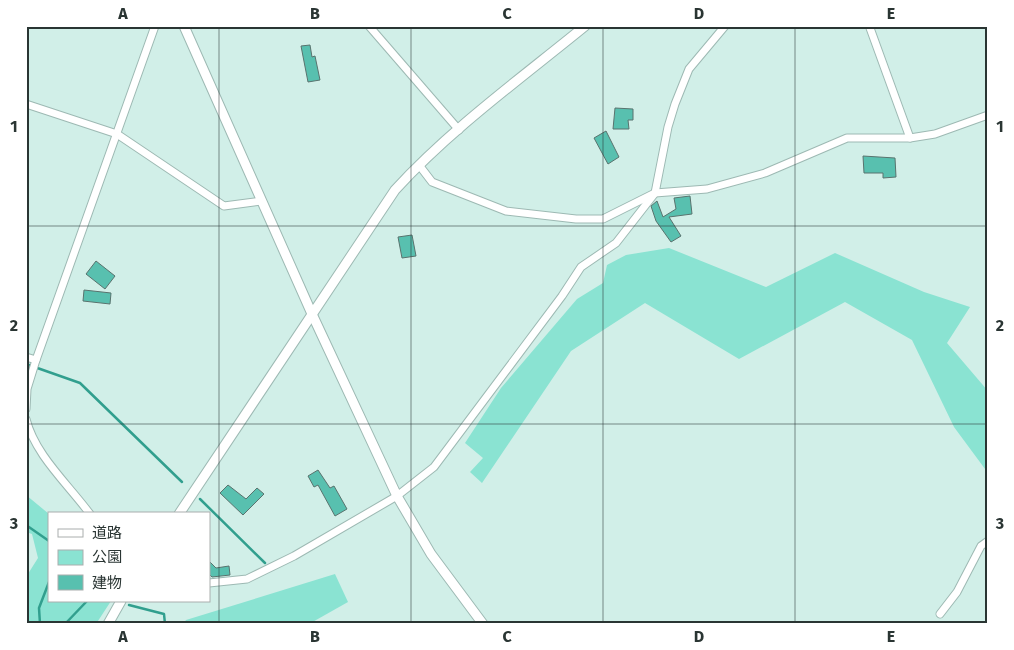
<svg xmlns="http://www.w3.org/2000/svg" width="1014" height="650" viewBox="0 0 1014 650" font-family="'Fira Sans','Noto Sans JP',sans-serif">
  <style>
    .green { fill: #8ae3d2 }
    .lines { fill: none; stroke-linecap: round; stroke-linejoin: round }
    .stream { stroke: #319f8e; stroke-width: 2.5 }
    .building { fill: #58c0af; stroke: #59736e }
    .minor-casing { stroke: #9db9b3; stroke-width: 9 }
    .tertiary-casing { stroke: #9db9b3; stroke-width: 11 }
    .minor { stroke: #fff; stroke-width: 7 }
    .tertiary { stroke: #fff; stroke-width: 9 }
    .grid { fill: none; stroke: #2a3533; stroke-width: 1; stroke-opacity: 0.55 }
    .neatline { fill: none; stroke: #2a3533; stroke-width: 2 }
    .grid-label { font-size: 16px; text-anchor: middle; font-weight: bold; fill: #2a3533 }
  </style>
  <rect width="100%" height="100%" fill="#d1efe8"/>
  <g class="green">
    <polygon points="669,248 766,287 835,253 924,292 970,307 947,343 988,391 988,473 954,427 912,340 845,302 739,359 645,303 571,351 482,483 470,472 483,458 465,443 501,388 577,299 603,283 607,265 626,255"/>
    <polygon points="26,495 49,514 49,601 111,601 96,624 26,624 26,577 38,558 32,534 26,532"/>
    <polygon points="335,574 348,602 309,624 183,624 186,620"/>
  </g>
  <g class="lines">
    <g class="stream">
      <polyline points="26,364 80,383 182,482"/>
      <polyline points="200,499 265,563"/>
      <polyline points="26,525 49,541"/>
      <polyline points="129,605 164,614 165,624"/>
      <polyline points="40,624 39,608 49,582"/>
      <polyline points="65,624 87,601"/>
    </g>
  </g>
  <g class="building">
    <polygon points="310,45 312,57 315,56 320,80 308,82 301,46"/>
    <polygon points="615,108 633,109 633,120 628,120 629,129 613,129"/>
    <polygon points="606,131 619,157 608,164 594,138"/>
    <polygon points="863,156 895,158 896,177 883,178 883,173 864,173"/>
    <polygon points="690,196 692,214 669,217 681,236 671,242 656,221 651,206 657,201 663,217 676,209 674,198"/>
    <polygon points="412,235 416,256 402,258 398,237"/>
    <polygon points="96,261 115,276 105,289 86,274"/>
    <polygon points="84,290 111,293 110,304 83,301"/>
    <polygon points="318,470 330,488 334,486 347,509 335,516 318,485 314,487 308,476"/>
    <polygon points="228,485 246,499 257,488 264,494 243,515 220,493"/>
    <polygon points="209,561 216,568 229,566 230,575 212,577 209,574"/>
  </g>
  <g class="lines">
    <defs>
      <g id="minor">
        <polyline points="369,26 459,130"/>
        <polyline points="870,28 910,138"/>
        <polyline points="26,104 117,134 224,206 261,201"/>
        <polyline points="419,165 432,182 506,211 576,219 603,219 655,193 707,189 765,173 847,138 910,138 935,134 988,115"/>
        <polyline points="26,357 36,360"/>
        <polyline points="26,409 27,389 36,360 155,26"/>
        <path d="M26 419C35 455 68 484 90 514"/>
        <polyline points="209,583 247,579 294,556 397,496 434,467 562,296 581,267 616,243 655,193 668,127 675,104 689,69 725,26"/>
        <polyline points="940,614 957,592 981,546 988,541"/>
      </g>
      <g id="tertiary">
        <polyline points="184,26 312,314 397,496 431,554 483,624"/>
        <path d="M179 514 395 190C451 129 520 79 585 26"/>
        <polyline points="108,624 121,601"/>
      </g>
    </defs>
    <use href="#minor" class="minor-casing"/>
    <use href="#tertiary" class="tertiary-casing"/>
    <use href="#minor" class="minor"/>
    <use href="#tertiary" class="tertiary"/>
  </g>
  <path class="grid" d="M219 26V624M411 26V624M603 26V624M795 26V624M26 226H988M26 424H988"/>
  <rect width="1014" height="650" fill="none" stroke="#ffffff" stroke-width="55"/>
  <rect x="48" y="512" width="162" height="90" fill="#ffffff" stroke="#aaaead"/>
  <rect x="58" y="529" width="25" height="8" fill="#ffffff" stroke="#aaaead"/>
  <text x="92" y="538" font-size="15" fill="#2a3533">道路</text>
  <rect x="58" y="550" width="25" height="15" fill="#8ae3d2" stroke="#aaaead"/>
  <text x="92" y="562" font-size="15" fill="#2a3533">公園</text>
  <rect x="58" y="575" width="25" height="15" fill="#58c0af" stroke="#aaaead"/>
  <text x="92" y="588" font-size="15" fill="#2a3533">建物</text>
  <rect x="28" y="28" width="958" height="594" class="neatline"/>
  <g class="grid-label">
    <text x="123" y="19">A</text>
    <text x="315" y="19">B</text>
    <text x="507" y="19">C</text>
    <text x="699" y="19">D</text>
    <text x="891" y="19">E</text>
    <text x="14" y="132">1</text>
    <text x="1000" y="132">1</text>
    <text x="14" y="331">2</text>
    <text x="1000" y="331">2</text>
    <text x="14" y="529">3</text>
    <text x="1000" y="529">3</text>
    <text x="123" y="642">A</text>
    <text x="315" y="642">B</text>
    <text x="507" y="642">C</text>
    <text x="699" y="642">D</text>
    <text x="891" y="642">E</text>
  </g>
</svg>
